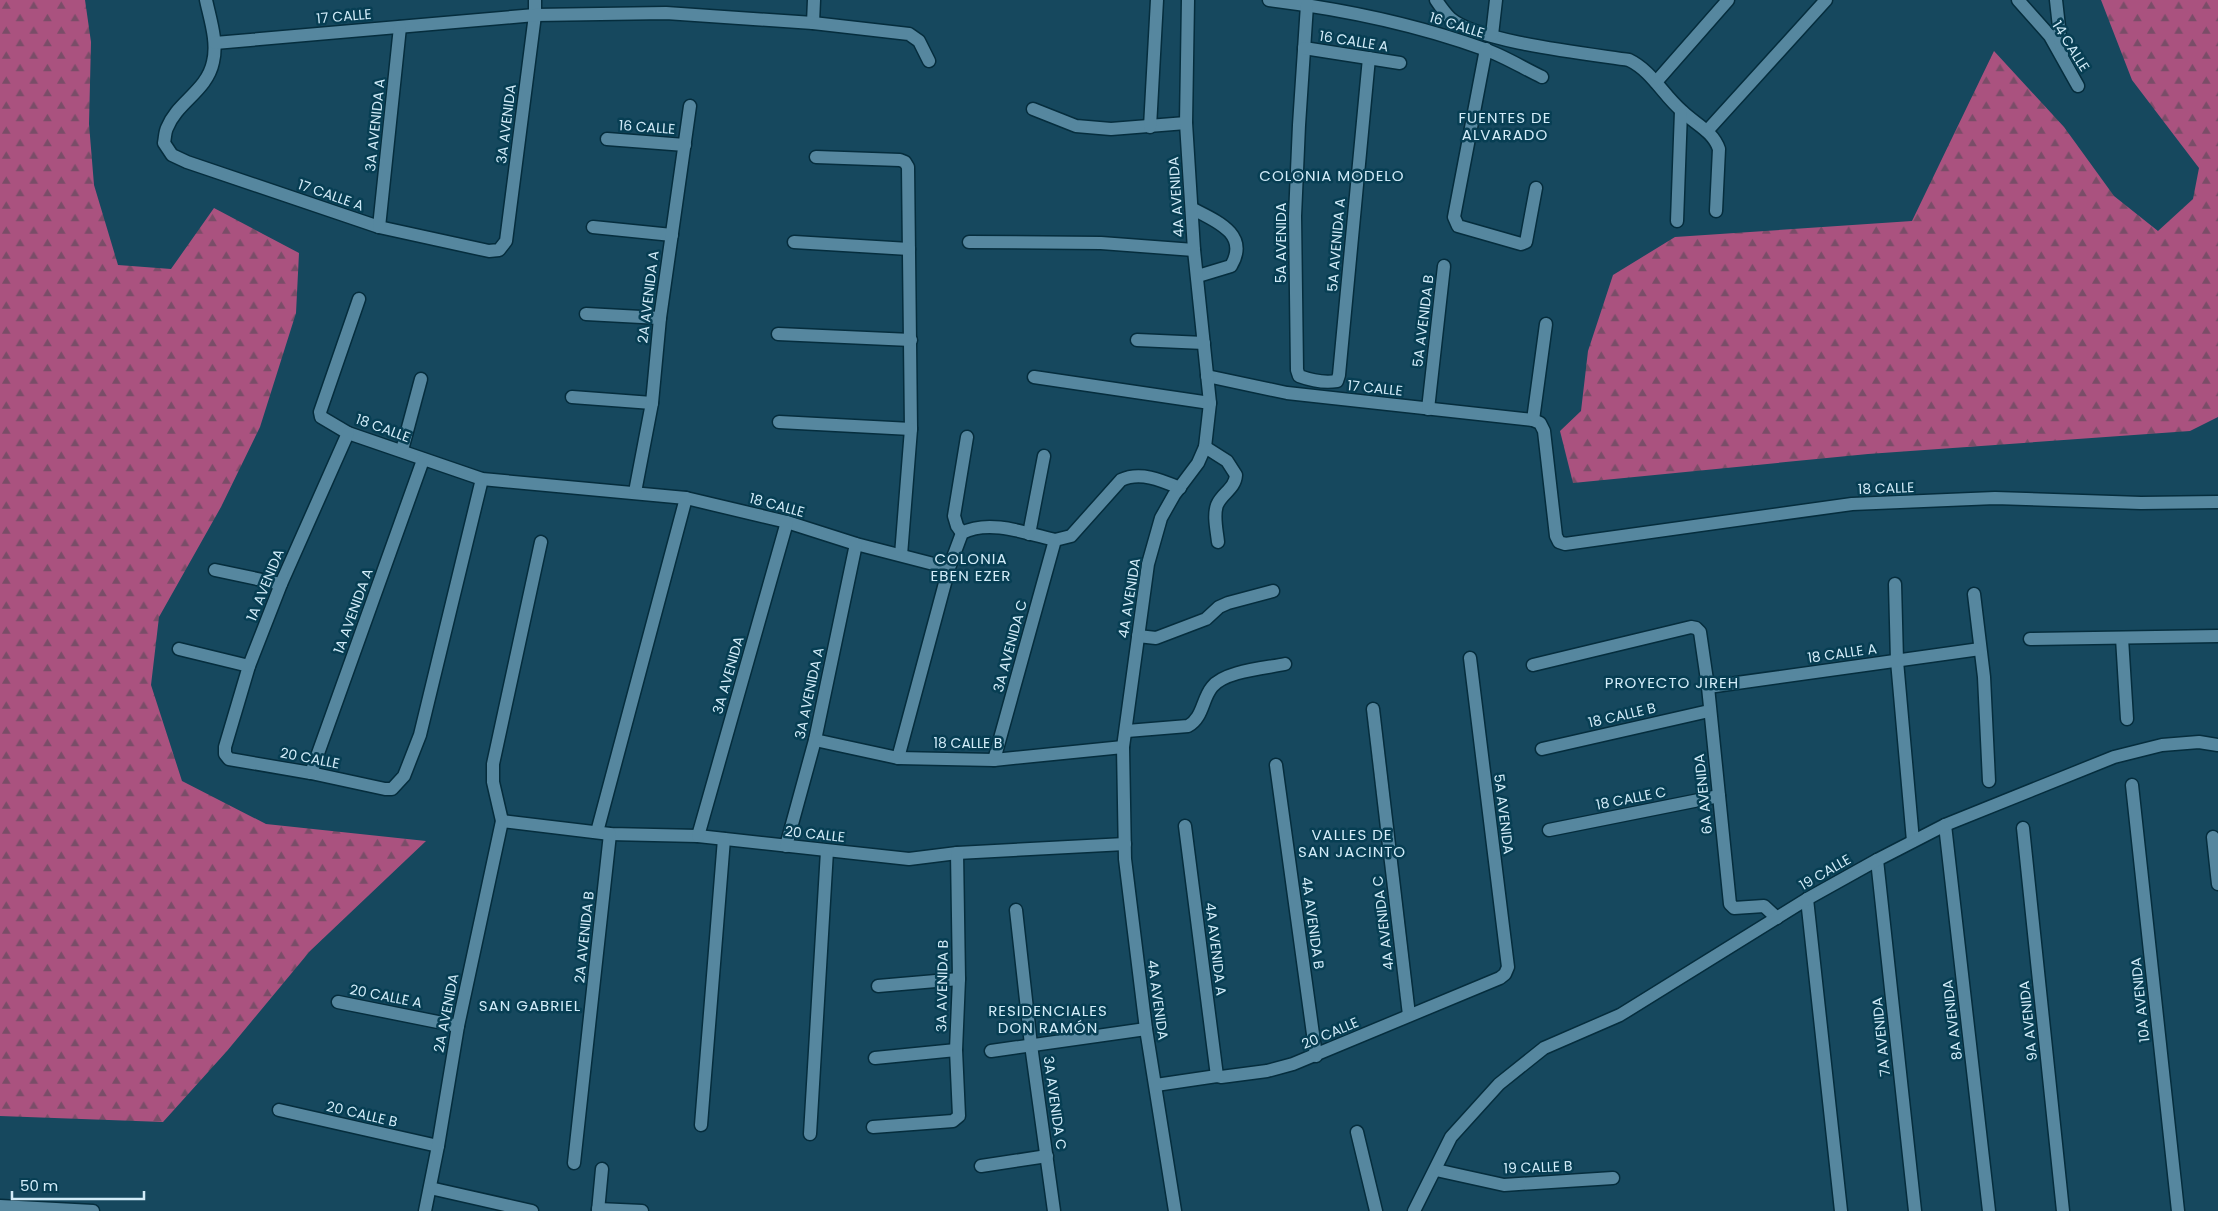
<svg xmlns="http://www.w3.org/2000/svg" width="2218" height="1211" viewBox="0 0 2218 1211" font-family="Poppins,sans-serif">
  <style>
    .forest { fill: url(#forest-firs) }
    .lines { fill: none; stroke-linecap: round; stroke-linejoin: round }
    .minor-casing { stroke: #052d3d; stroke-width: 15 }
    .minor { stroke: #56879f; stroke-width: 12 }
    .labels { text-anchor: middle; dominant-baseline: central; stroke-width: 5; stroke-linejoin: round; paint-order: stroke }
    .street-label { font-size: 14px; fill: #d2ecf9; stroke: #073e53 }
    .neighbourhood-label { font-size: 15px; letter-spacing: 1px; fill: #d2ecf9; stroke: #073e53 }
  </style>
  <defs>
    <pattern id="forest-firs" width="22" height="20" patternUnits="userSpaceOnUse" patternTransform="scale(1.25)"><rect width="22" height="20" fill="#aa527f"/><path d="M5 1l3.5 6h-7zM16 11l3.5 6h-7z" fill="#7a4d68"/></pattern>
  </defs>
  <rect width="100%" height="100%" fill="#16485e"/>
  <g class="forest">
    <polygon points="0,0 85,0 91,42 89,124 94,185 118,265 171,269 214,208 299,253 296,313 260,427 221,507 159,617 151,685 182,781 266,824 426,841 310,951 227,1051 163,1122 0,1116"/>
    <polygon points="2101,0 2218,0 2218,417 2190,431 1868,454 1573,483 1560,431 1581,411 1588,351 1613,275 1675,237 1912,221 1994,51 2064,127 2114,196 2158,231 2193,199 2199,168 2132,80"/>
  </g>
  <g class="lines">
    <defs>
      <g id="minor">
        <path d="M206 0C210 19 218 42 213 62 207 91 177 102 167 128 165 132 165 138 164 143L172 155 187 162 379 227 489 251 499 250 506 241 535 15V0"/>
        <path d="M1269 0C1342 9 1415 24 1484 49 1504 56 1523 68 1542 77"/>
        <path d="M1436 0C1440 6 1445 13 1450 18 1477 42 1590 54 1629 60 1652 71 1663 95 1682 111 1695 124 1713 131 1719 149L1716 211"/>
        <polyline points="2018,0 2050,36 2078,86"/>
        <polyline points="2056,0 2062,54"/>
        <path d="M1307 5 1299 125 1295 216 1297 370 1299 376C1310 380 1325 383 1337 381L1339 375 1369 58"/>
        <polyline points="813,23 814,0"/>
        <polyline points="1492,35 1496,0"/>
        <polyline points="215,43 535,15 666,13 813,23 909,34 919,41 929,61"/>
        <polyline points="1304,48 1400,63"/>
        <polyline points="1486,49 1454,217 1458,226 1521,244 1526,242 1536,188"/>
        <polyline points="1656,82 1728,0"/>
        <polyline points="1033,109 1076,126 1111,129 1186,123"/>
        <polyline points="1150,127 1157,0"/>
        <polyline points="1707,131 1826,0"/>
        <polyline points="607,139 685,145"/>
        <polyline points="816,157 900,160 905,162 908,167 911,429 901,555"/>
        <path d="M1193 209C1216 221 1250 234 1231 266L1198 276"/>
        <polyline points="1677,221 1681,111"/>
        <polyline points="379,227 400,27"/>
        <polyline points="593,227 672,235"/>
        <polyline points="794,242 909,249"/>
        <polyline points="969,242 1101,243 1194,250"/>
        <path d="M359 299 320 412 321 417 348 433 482 479 686 498 787 522 856 544 949 568 962 533C989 519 1026 533 1055 540L1071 536 1121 480C1140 471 1161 480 1180 488"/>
        <polyline points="586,314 660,318"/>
        <polyline points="778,334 911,340"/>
        <polyline points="1137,340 1204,343"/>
        <polyline points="1207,376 1287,393 1533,420 1540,423 1544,431 1556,536 1559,542 1565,544 1852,504 1995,498 2141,503 2218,502"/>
        <polyline points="1034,377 1210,403"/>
        <polyline points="572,397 652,403"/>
        <polyline points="1428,409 1444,266"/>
        <polyline points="1533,420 1546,324"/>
        <polyline points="779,422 911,429"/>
        <polyline points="348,433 281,584 249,666 225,747 225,754 229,759 311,773 385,789 392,789 404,776 420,735 482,479"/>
        <path d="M1205 447 1227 461 1236 475C1235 489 1222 493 1217 505 1213 516 1217 531 1218 542"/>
        <polyline points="402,450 421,379"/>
        <polyline points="635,492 652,403 660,318 690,106"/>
        <polyline points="962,533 957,526 954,516 967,437"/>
        <polyline points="1029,534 1044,456"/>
        <polyline points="215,570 281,584"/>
        <polyline points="1895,584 1897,661 1913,841"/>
        <polyline points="1974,594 1984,677 1989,781"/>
        <polyline points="1138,636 1156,638 1206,619 1219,607 1228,603 1273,591"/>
        <polyline points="2122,638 2127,719"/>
        <polyline points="2030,639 2218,636"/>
        <polyline points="179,649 249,666"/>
        <polyline points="1533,665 1691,627 1696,628 1700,632 1708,687 1730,904 1734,908 1764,906 1777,918"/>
        <polyline points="1708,687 1980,649"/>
        <polyline points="1373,709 1409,1015"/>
        <path d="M1127 731 1188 726C1203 718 1202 699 1212 687 1224 671 1266 668 1285 664"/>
        <polyline points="815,740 898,758 994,760 1123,747"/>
        <polyline points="1542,749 1709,711"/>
        <polyline points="898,758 949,568"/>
        <polyline points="994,760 1055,540"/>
        <polyline points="1276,765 1316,1056"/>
        <polyline points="311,773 423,460"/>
        <polyline points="2132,785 2178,1211"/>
        <polyline points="502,821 610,834 698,836 909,859 957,853 1125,844"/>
        <polyline points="502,821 493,782 493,764 541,542"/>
        <polyline points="1945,825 1989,1211"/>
        <polyline points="1185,826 1217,1076"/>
        <polyline points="2023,828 2063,1211"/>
        <polyline points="1549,830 1719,796"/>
        <polyline points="597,832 686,498"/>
        <polyline points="698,836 787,522"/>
        <polyline points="2213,837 2218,884"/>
        <polyline points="786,846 815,740 856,544"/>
        <polyline points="1877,860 1915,1211"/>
        <polyline points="1807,899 1841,1211"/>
        <polyline points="1016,910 1031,1045 1054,1211"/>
        <polyline points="878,986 959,979"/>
        <polyline points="338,1002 458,1026"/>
        <polyline points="991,1051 1146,1029"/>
        <polyline points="875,1058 956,1050"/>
        <polyline points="1156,1085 1217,1076 1221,1077 1267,1071 1293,1064 1500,978 1505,974 1508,967 1470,658"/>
        <polyline points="279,1110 438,1146"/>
        <polyline points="701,1125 724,839"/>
        <polyline points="873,1127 953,1121 959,1116 956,1050 959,979 957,853"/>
        <polyline points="1357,1132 1376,1211"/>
        <polyline points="810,1134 827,851"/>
        <polyline points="574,1163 610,834"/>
        <polyline points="981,1166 1047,1156"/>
        <polyline points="1436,1170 1504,1185 1613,1178"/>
        <polyline points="430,1188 532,1211"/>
        <polyline points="0,1206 93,1211"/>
        <polyline points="598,1209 642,1211"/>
        <polyline points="425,1211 438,1146 458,1026 502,821"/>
        <polyline points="598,1211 602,1169"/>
        <polyline points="1175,1211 1146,1029 1125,859 1123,747 1148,564 1161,518 1174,495 1198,463 1205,447 1210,403 1194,250 1186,123 1188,0"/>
        <polyline points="1414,1211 1451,1137 1499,1084 1544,1048 1620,1015 1807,899 1877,860 1945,825 2114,757 2162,745 2199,742 2218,745"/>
      </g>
    </defs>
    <use href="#minor" class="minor-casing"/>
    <use href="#minor" class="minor"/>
  </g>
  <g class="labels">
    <g class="street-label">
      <text transform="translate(344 16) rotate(-5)">17 CALLE</text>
      <text transform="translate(1457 25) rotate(17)">16 CALLE</text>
      <text transform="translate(1354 41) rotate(9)">16 CALLE A</text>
      <text transform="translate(2071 46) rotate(58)">14 CALLE</text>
      <text transform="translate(506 124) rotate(-83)">3A AVENIDA</text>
      <text transform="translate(375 125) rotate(-84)">3A AVENIDA A</text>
      <text transform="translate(647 127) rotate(4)">16 CALLE</text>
      <text transform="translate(331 195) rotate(19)">17 CALLE A</text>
      <text transform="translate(1176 197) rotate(-94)">4A AVENIDA</text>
      <text transform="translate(1281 243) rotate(-90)">5A AVENIDA</text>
      <text transform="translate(1336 245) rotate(-85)">5A AVENIDA A</text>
      <text transform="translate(648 297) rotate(-83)">2A AVENIDA A</text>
      <text transform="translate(1423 321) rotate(-83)">5A AVENIDA B</text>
      <text transform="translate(1375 388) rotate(6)">17 CALLE</text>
      <text transform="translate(383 428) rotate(20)">18 CALLE</text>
      <text transform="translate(1886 488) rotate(-2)">18 CALLE</text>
      <text transform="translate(777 505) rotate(15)">18 CALLE</text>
      <text transform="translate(265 585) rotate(-68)">1A AVENIDA</text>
      <text transform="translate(1129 598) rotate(-81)">4A AVENIDA</text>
      <text transform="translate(353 611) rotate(-70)">1A AVENIDA A</text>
      <text transform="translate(1010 646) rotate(-75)">3A AVENIDA C</text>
      <text transform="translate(1842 653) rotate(-8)">18 CALLE A</text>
      <text transform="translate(728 675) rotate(-74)">3A AVENIDA</text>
      <text transform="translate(809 693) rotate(-78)">3A AVENIDA A</text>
      <text transform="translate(1622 715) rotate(-13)">18 CALLE B</text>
      <text x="968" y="743">18 CALLE B</text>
      <text transform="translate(310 758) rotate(11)">20 CALLE</text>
      <text transform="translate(1703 794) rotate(-96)">6A AVENIDA</text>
      <text transform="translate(1631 798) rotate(-11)">18 CALLE C</text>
      <text transform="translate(1504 814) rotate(83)">5A AVENIDA</text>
      <text transform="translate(815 834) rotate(6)">20 CALLE</text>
      <text transform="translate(1825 872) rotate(-30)">19 CALLE</text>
      <text transform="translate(1313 923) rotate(82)">4A AVENIDA B</text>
      <text transform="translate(1383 923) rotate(-97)">4A AVENIDA C</text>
      <text transform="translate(584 937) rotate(-84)">2A AVENIDA B</text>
      <text transform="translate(1216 949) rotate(83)">4A AVENIDA A</text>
      <text transform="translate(942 986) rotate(-89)">3A AVENIDA B</text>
      <text transform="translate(386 996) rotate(11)">20 CALLE A</text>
      <text transform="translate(1158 1000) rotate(82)">4A AVENIDA</text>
      <text transform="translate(2140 1000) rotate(-96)">10A AVENIDA</text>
      <text transform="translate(446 1013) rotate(-79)">2A AVENIDA</text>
      <text transform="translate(1952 1020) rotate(-97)">8A AVENIDA</text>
      <text transform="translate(2028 1021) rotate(-96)">9A AVENIDA</text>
      <text transform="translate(1330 1033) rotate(-23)">20 CALLE</text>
      <text transform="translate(1881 1037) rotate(-96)">7A AVENIDA</text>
      <text transform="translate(1055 1103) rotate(82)">3A AVENIDA C</text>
      <text transform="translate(362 1114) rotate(13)">20 CALLE B</text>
      <text transform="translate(1538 1167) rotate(-2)">19 CALLE B</text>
    </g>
    <g class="neighbourhood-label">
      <text x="1505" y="117">FUENTES DE<tspan x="1505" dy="17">ALVARADO</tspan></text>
      <text x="1332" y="175">COLONIA MODELO</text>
      <text x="971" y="558">COLONIA<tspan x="971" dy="17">EBEN EZER</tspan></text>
      <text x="1672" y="682">PROYECTO JIREH</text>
      <text x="1352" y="834">VALLES DE<tspan x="1352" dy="17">SAN JACINTO</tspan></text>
      <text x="530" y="1005">SAN GABRIEL</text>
      <text x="1048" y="1010">RESIDENCIALES<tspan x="1048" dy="17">DON RAMÓN</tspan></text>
    </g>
  </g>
  <path d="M12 1191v8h132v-8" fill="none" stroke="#d2ecf9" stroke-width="2.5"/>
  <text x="20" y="1191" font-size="15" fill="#d2ecf9" stroke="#073e53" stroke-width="4" paint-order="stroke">50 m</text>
</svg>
